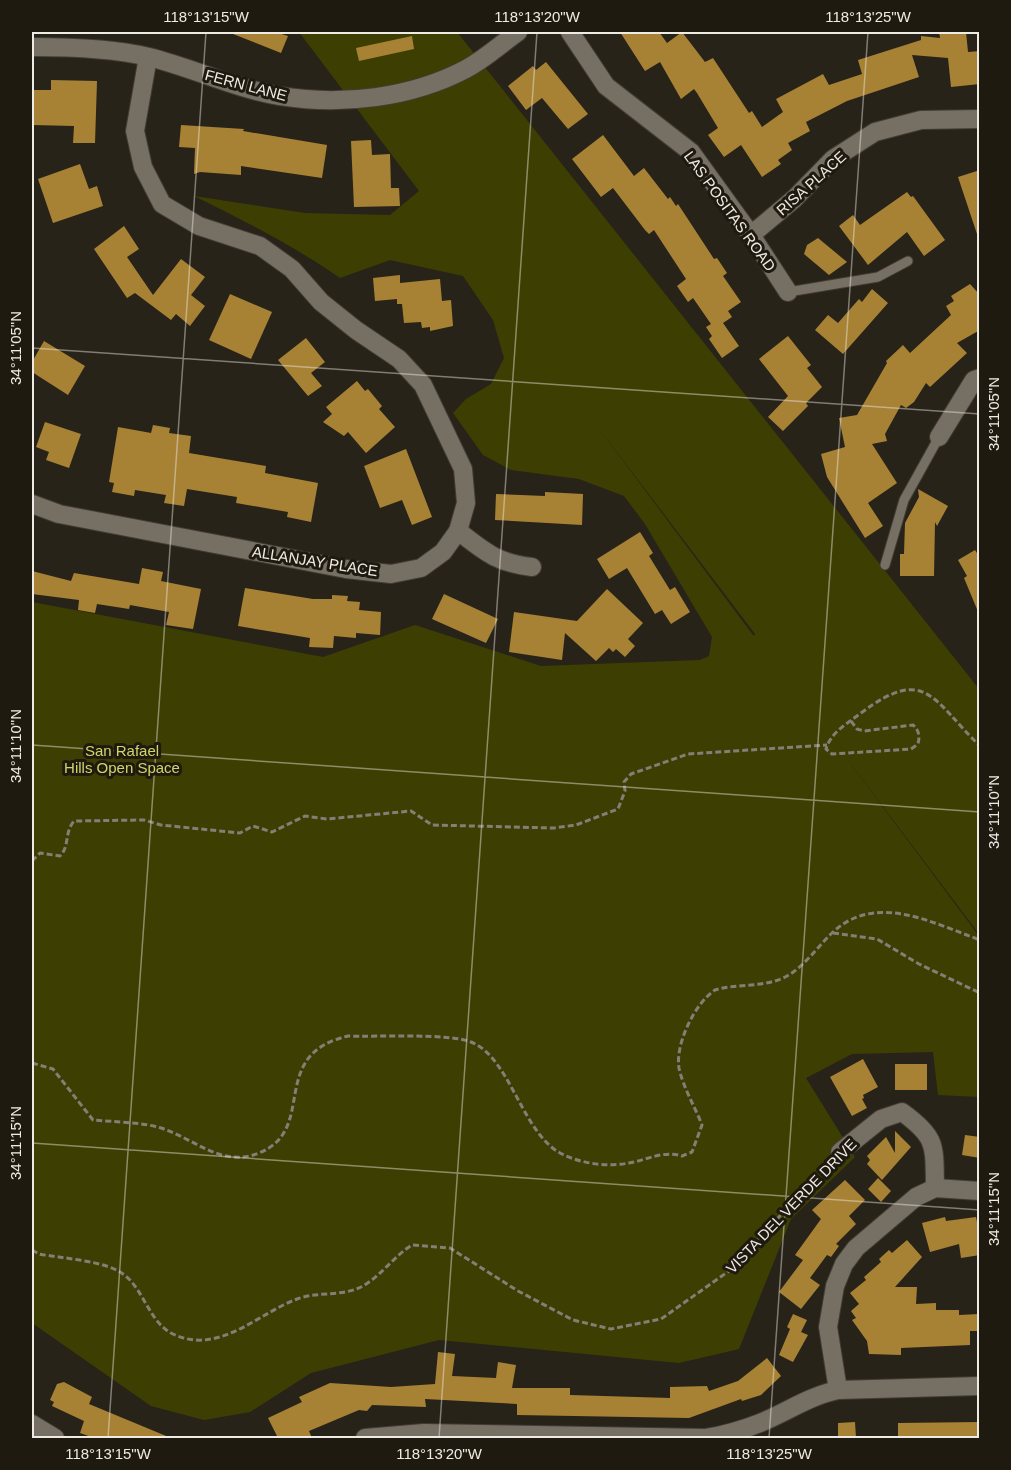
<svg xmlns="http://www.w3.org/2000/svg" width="1011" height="1470" viewBox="0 0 1011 1470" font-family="Arial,sans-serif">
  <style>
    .green { fill: #3d3f02; fill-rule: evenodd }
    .building { fill: #a78235 }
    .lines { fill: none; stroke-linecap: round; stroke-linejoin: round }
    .lane-casing { stroke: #423d35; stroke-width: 11 }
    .street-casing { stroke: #423d35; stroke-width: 20 }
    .path { stroke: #837e76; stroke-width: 3; stroke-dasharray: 6 3; stroke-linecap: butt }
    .lane { stroke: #766f64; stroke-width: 9 }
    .street { stroke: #766f64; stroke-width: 18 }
    .ticks { fill: none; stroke: #eeeae4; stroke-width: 1.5; stroke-opacity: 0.45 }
    .labels { text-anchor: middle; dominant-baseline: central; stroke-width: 6; stroke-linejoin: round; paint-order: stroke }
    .street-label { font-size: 15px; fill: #eeeae4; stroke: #1f1a10 }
    .park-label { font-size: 15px; fill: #cfd667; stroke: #1f1a10 }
    .neatline { fill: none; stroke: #eeeae4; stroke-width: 2 }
    .ticks-label { font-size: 15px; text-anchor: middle; fill: #eeeae4 }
  </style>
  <rect width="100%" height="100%" fill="#282319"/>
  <path class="green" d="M299 32H457L979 689V934L838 747 979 936V1097L938 1095 933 1052 852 1054 806 1078 855 1157 791 1219 739 1349 679 1363 439 1340 311 1373 250 1412 204 1420 151 1406 32 1323V602L323 657 415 625 541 666 700 660 709 656 712 637 645 524 624 496 579 479 511 470 483 455 453 413 466 399 491 384 504 358 493 320 463 276 390 260 340 278C294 246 245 221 194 196L305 213 390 215 419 191ZM597 426 755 634V635H753Z"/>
  <g class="building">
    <polygon points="228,32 275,32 288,36 281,53"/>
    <polygon points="620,32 659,32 667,43 682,32 705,62 713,58 749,113 752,111 762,127 783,112 776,99 823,74 829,85 862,74 858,60 921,40 921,36 940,38 939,32 966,32 968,52 980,51 980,84 951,87 948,58 912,55 919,77 847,101 806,122 810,131 788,143 792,150 778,160 781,164 762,177 741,145 724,157 708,135 718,128 697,93 694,89 681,99 660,62 645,71"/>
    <polygon points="412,36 414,49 359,61 356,48"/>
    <polygon points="546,62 588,114 568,129 542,98 526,110 508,86 533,66 536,70"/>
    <polygon points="51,80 97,81 95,143 73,143 74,126 32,125 32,90 51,90"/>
    <polygon points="181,125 244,129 243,131 327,145 322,178 241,166 241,175 200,172 194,174 195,148 179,147"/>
    <polygon points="603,135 634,176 644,168 668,199 670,197 676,206 678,204 714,259 717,258 727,273 723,276 741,302 728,311 732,317 723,323 739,346 722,358 709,339 712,336 706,327 711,324 693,298 688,302 677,286 686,279 654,230 649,234 645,230 613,188 601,197 572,159"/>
    <polygon points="371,140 372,155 390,154 391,188 399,188 400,206 354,207 351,141"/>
    <polygon points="80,164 89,189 97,186 103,206 53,223 38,179"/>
    <polygon points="980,170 980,233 977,234 958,177"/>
    <polygon points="907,192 911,197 913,196 945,240 924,256 907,232 868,265 839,226 853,215 860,225"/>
    <polygon points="124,226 139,249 127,257 153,295 181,259 205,277 191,295 205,306 190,326 176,314 171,320 135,293 127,298 94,249"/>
    <polygon points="818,238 847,262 829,275 804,254 807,245"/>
    <polygon points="400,275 400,283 440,279 442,301 451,300 453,326 430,331 430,327 422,328 421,322 404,323 402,304 397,304 397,299 375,301 373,278"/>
    <polygon points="970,284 980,295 980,330 957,343 967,353 930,387 926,383 914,402 906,408 901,405 885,434 887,441 872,444 897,483 868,503 883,526 865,538 827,477 821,454 845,447 839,418 857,415 887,363 886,361 903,345 910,353 951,315 946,306 954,301 951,296"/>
    <polygon points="872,289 888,303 843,354 815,330 828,315 838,323 859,299 862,302"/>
    <polygon points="230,294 272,312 251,359 209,340"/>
    <polygon points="788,336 811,365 807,368 822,387 806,403 808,406 783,431 768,417 788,396 759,359"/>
    <polygon points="306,338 325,362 311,373 322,386 308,396 278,360"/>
    <polygon points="44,341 85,366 68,395 32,372 32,362"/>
    <polygon points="357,381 365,391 368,389 382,406 379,409 395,427 366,453 348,432 344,436 323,422 332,414 326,407"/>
    <polygon points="45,422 81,434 69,468 46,460 49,452 36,447"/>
    <polygon points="153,425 170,428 169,433 191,436 189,453 266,466 265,473 318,483 311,522 287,517 288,512 236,503 237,497 187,489 184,506 164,503 166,495 135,490 134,496 112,492 114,483 109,482 118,427 151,433"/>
    <polygon points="406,449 432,517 412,525 402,500 380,508 364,466"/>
    <polygon points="918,489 948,506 937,526 935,522 934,576 900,576 900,554 904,554 905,523 919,497"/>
    <polygon points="545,492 583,494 582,525 495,520 496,494 545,496"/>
    <polygon points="640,532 653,553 649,556 670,590 675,587 690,612 671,624 662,610 655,614 627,568 609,579 597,559"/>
    <polygon points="975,550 980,558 979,614 964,578 967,576 958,560"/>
    <polygon points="142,568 163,572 161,581 201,589 193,629 166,625 169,612 130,605 129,609 97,604 95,613 78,610 79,600 32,594 32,571 71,581 74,573 139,584"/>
    <polygon points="245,588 313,599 332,599 332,595 348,596 347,601 360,602 359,610 381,612 380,635 356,633 356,638 334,636 333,648 309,647 310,638 238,626"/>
    <polygon points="607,589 643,623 628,639 635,646 625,657 616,649 613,652 609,648 596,661 565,633 562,660 509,652 514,612 577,621"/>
    <polygon points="444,594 498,619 486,643 432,619"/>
    <polygon points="863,1059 878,1087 863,1095 864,1098 862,1099 867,1108 852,1116 830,1077"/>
    <rect x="895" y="1064" width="32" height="26"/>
    <polygon points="895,1131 911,1147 882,1180 867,1164 870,1160 867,1156 886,1137 895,1153"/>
    <polygon points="965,1135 980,1137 980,1158 962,1155"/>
    <polygon points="878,1178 891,1191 881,1202 868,1189"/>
    <polygon points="845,1180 865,1200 849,1216 856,1224 836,1244 839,1246 831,1257 827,1255 810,1278 820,1285 801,1309 779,1292 803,1260 795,1255 821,1219 812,1210"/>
    <polygon points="945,1217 946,1221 976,1217 977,1222 980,1222 980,1255 961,1258 959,1244 930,1252 922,1223"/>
    <polygon points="907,1240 922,1257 895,1287 917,1287 916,1304 936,1303 936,1310 959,1310 959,1315 979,1314 979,1331 970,1331 970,1345 901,1348 901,1355 869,1354 867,1341 852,1320 856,1318 851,1311 859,1304 850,1293 866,1280 864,1277 881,1262 879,1259 889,1250 892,1253"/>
    <polygon points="793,1314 807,1320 801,1332 808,1335 793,1362 779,1355 790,1329 787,1327"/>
    <polygon points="438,1352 455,1354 452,1376 496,1378 498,1362 516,1365 512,1388 570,1388 570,1395 670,1398 670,1387 707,1386 709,1391 738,1381 767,1358 781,1376 761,1395 742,1401 741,1399 689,1418 517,1415 517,1404 425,1399 426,1407 372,1405 367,1411 359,1410 309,1431 312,1438 278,1438 268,1418 302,1402 299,1397 330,1383 391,1387 435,1384"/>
    <polygon points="64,1382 92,1397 89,1404 171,1438 94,1438 80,1433 84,1421 52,1406 54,1402 50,1400 57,1384"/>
    <polygon points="855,1422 856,1438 838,1438 838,1423"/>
    <polygon points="980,1422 980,1438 898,1438 898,1423"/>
  </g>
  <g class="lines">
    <defs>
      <g id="lane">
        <polyline points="788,292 878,277 908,261"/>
        <polyline points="885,565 904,500 939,437"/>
      </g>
      <g id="street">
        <polyline points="570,32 606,86 691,152 751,235 788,292"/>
        <path d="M32 47C69 47 112 48 149 57 193 68 236 89 280 96 342 106 411 98 466 69 485 59 501 44 518 32"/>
        <polyline points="751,235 794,199 833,159 875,132 921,120 980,119"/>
        <polyline points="939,437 974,380 980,378"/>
        <polyline points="32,504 59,514 346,569 391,574 421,568 443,552 458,531 466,503 463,469 423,385 399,359 356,330 321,302 292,269 260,246 199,226 162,204 143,167 135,131 148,57"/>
        <path d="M458 531C485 552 497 563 532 567"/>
        <path d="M840 1152 881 1119 902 1112C938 1138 934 1146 935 1188"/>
        <polyline points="838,1390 828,1327 835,1286 844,1264 856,1248 916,1197 935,1188 980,1191"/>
        <polyline points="32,1424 55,1438"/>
        <polyline points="365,1438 424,1433 705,1438"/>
        <path d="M706 1438C725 1435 742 1430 760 1423 787 1412 809 1396 838 1390L980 1386"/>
      </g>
    </defs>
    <use href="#lane" class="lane-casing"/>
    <use href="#street" class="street-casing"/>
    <g class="path">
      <path d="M851 721 857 729 864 731 913 725C919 730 920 736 918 744L911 749 832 754 826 749C831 732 847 724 861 713 926 664 933 701 980 746"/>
      <path d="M32 861 40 853 60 856C70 846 64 833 74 821L144 820 161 825 240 833 253 826 272 832 305 816 327 819 411 811 432 825 554 828 576 825 618 809 625 791 624 782 631 774 688 754 827 745"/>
      <polyline points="833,933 877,939 919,964 980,993"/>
      <path d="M32 1063 53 1069 93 1120C115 1122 141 1122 161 1128 195 1139 222 1168 259 1153 319 1129 266 1055 348 1036 376 1037 449 1033 471 1042 512 1058 522 1138 566 1156 585 1164 609 1167 629 1163 647 1160 664 1150 682 1156L692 1152 702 1125C695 1107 683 1087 679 1068 675 1044 695 1003 715 990 738 983 766 988 787 976 805 966 818 946 833 932 876 892 933 923 980 940"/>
      <path d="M32 1250 39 1254C60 1258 107 1261 123 1274 144 1289 148 1320 171 1333 217 1357 257 1314 297 1299 319 1291 343 1297 363 1286 382 1275 394 1256 412 1245L450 1248 518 1291 573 1320 611 1329 661 1319 729 1271 828 1164"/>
    </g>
    <use href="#lane" class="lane"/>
    <use href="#street" class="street"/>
  </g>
  <path class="ticks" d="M32 348 980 414M32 745 980 812M32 1143 980 1210M108 1438 206 32M439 1438 537 32M769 1438 868 32"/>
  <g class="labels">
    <g class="street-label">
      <text transform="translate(246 85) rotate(15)">FERN LANE</text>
      <text transform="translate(811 183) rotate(-42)">RISA PLACE</text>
      <text transform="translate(730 211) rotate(54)">LAS POSITAS ROAD</text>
      <text transform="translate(315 561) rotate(9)">ALLANJAY PLACE</text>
      <text transform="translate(791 1206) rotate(-46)">VISTA DEL VERDE DRIVE</text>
    </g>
    <g class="park-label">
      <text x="122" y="750">San Rafael<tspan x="122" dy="17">Hills Open Space</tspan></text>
    </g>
  </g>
  <rect width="1011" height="1470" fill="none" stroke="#1f1a10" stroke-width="66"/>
  <rect x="33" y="33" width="945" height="1404" class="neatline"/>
  <g class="ticks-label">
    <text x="206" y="22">118°13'15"W</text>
    <text x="537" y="22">118°13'20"W</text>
    <text x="868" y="22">118°13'25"W</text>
    <text transform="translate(16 348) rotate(-90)" y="5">34°11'05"N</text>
    <text transform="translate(994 414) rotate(-90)" y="5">34°11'05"N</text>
    <text transform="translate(16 746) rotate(-90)" y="5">34°11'10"N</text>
    <text transform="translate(994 812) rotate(-90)" y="5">34°11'10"N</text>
    <text transform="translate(16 1143) rotate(-90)" y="5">34°11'15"N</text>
    <text transform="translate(994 1209) rotate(-90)" y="5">34°11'15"N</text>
    <text x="108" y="1459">118°13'15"W</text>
    <text x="439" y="1459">118°13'20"W</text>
    <text x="769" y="1459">118°13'25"W</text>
  </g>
</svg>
